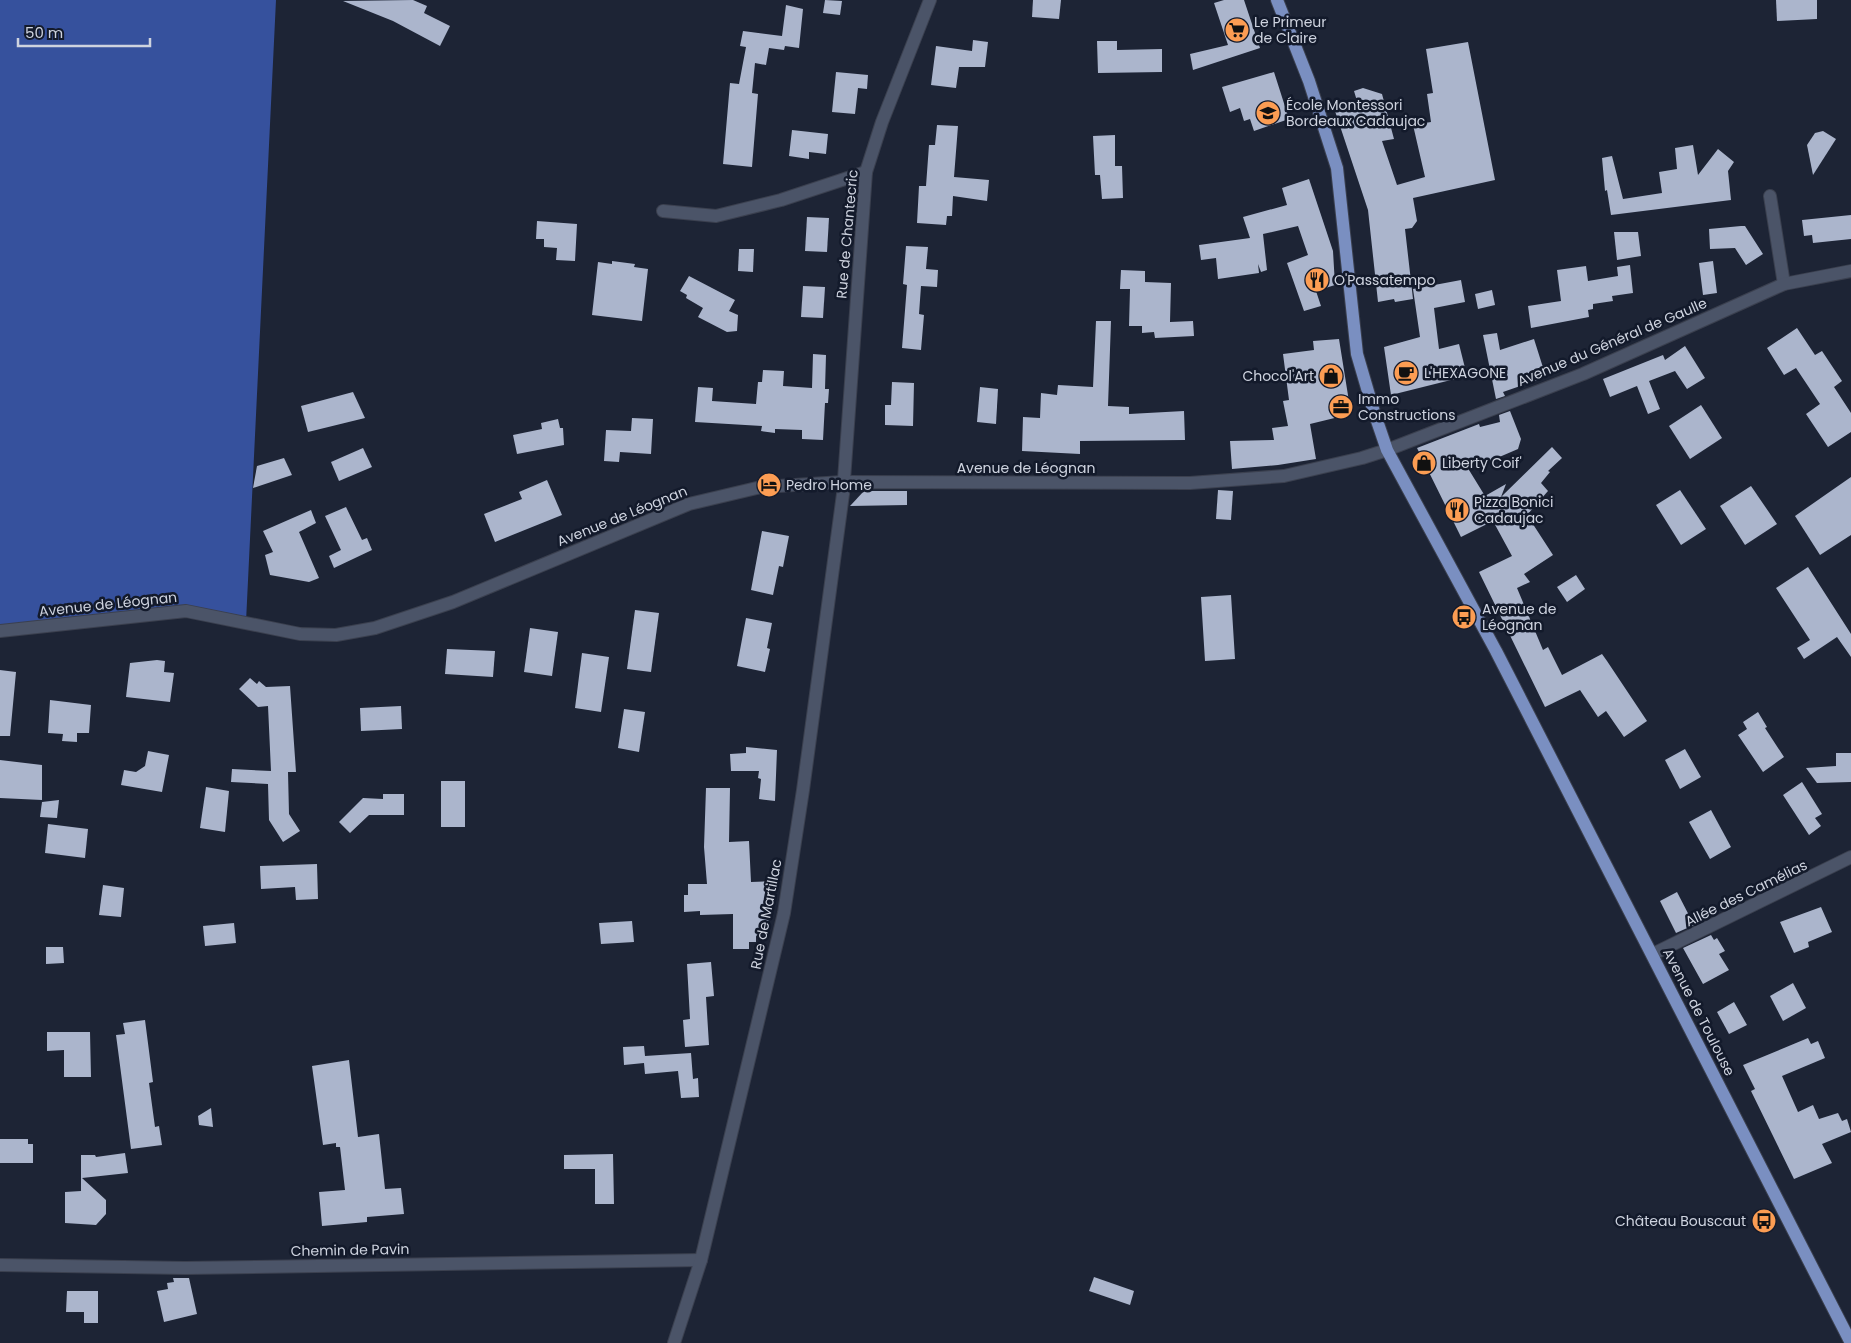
<svg xmlns="http://www.w3.org/2000/svg" width="1851" height="1343" viewBox="0 0 1851 1343" font-family="Poppins,sans-serif">
  <style>
    .forest { fill: #36519d }
    .building { fill: #abb5cc }
    .lines { fill: none; stroke-linecap: round; stroke-linejoin: round }
    .minor-casing { stroke: #3b404f; stroke-width: 14 }
    .major-casing { stroke: #3b404f; stroke-width: 14 }
    .minor { stroke: #4b5468; stroke-width: 12 }
    .major { stroke: #7a8fc1; stroke-width: 12 }
    .labels { text-anchor: middle; dominant-baseline: central; stroke-width: 5; stroke-linejoin: round; paint-order: stroke }
    .poi-label { font-size: 14px; fill: #ced3df; stroke: #131a2b; text-anchor: start }
    .street-label { font-size: 14px; fill: #ced3df; stroke: #131a2b }
  </style>
  <rect width="100%" height="100%" fill="#1d2435"/>
  <polygon class="forest" points="0,0 276,0 246,622 186,611 0,631"/>
  <g class="building">
    <polygon points="413,0 427,6 424,13 450,26 440,46 393,21 343,1"/>
    <polygon points="825,0 842,1 840,15 823,13"/>
    <polygon points="1033,0 1061,0 1059,19 1032,17"/>
    <polygon points="1224,0 1244,0 1260,48 1193,70 1190,54 1228,45 1214,3"/>
    <polygon points="1776,0 1817,0 1817,19 1777,21"/>
    <polygon points="786,5 803,9 799,48 785,46 784,50 769,48 766,65 755,63 752,93 758,94 752,167 723,164 730,83 739,84 746,47 740,46 743,31 782,36"/>
    <polygon points="973,40 988,42 985,67 959,67 956,88 931,85 936,46 972,51"/>
    <polygon points="1097,41 1117,41 1117,50 1162,49 1162,72 1098,73"/>
    <polygon points="1468,42 1495,180 1413,198 1417,221 1412,228 1405,229 1413,299 1395,302 1394,299 1378,302 1368,210 1334,108 1357,101 1354,91 1363,88 1382,94 1394,139 1382,141 1397,185 1425,177 1413,125 1431,122 1427,94 1433,93 1426,49"/>
    <polygon points="836,72 868,75 867,89 858,88 855,114 832,112"/>
    <polygon points="1274,72 1289,119 1254,131 1250,119 1244,121 1240,108 1230,112 1222,87"/>
    <polygon points="937,125 958,126 954,177 989,180 987,201 953,196 952,216 947,216 946,225 917,223 919,186 926,186 929,145 935,145"/>
    <polygon points="792,130 828,134 826,154 809,152 809,159 789,156"/>
    <polygon points="1823,131 1836,139 1813,175 1807,145 1815,133"/>
    <polygon points="1115,135 1115,166 1122,166 1123,198 1102,199 1100,175 1095,175 1093,136"/>
    <polygon points="1693,145 1698,175 1718,149 1734,162 1728,171 1731,200 1611,215 1607,190 1605,191 1602,158 1612,156 1623,199 1662,193 1659,172 1677,169 1675,148"/>
    <polygon points="1309,179 1333,251 1335,285 1316,291 1321,306 1304,311 1287,263 1308,255 1298,226 1263,234 1267,270 1261,272 1258,264 1259,273 1218,279 1216,258 1201,260 1199,245 1250,238 1243,217 1287,205 1282,188"/>
    <polygon points="1851,215 1851,239 1813,243 1812,235 1804,236 1802,220"/>
    <polygon points="807,217 829,218 827,252 805,251"/>
    <polygon points="537,221 577,224 575,261 556,260 557,248 544,247 544,239 536,239"/>
    <polygon points="1741,226 1745,226 1763,254 1746,265 1735,248 1710,249 1709,229"/>
    <polygon points="1614,232 1638,232 1641,256 1617,260"/>
    <polygon points="906,246 928,247 926,269 938,270 937,287 921,286 919,314 924,315 921,350 902,348 907,285 903,284"/>
    <polygon points="739,249 754,249 753,272 738,271"/>
    <polygon points="612,261 635,264 634,267 648,269 642,321 592,315 598,262 612,264"/>
    <polygon points="1713,261 1717,293 1703,295 1699,263"/>
    <polygon points="1630,265 1633,293 1612,296 1613,301 1593,304 1593,309 1588,310 1589,317 1531,328 1528,306 1561,301 1557,270 1586,266 1588,281 1618,276 1617,267"/>
    <polygon points="1121,270 1145,271 1145,282 1171,283 1170,322 1193,321 1194,336 1155,338 1154,332 1142,333 1142,326 1129,326 1130,289 1120,289"/>
    <polygon points="689,276 735,300 729,311 738,315 737,331 727,332 698,317 703,308 686,298 687,295 680,291"/>
    <polygon points="1461,280 1465,302 1434,308 1439,349 1459,344 1467,376 1391,395 1384,347 1420,337 1413,289"/>
    <polygon points="803,286 825,287 823,318 801,317"/>
    <polygon points="1492,290 1495,305 1478,309 1475,294"/>
    <polygon points="1096,321 1111,321 1108,406 1129,407 1129,414 1184,411 1185,440 1080,441 1080,454 1022,451 1023,417 1040,418 1041,393 1057,395 1058,385 1093,387"/>
    <polygon points="1797,328 1815,355 1822,351 1842,381 1834,387 1851,413 1851,432 1828,447 1806,414 1820,404 1796,368 1784,375 1767,348"/>
    <polygon points="1497,333 1500,350 1534,339 1546,377 1503,392 1505,396 1496,399 1483,335"/>
    <polygon points="1339,339 1351,414 1310,424 1316,459 1278,465 1232,469 1230,441 1274,440 1272,428 1288,426 1283,401 1289,400 1283,354 1314,350 1313,341"/>
    <polygon points="1685,346 1705,378 1687,389 1675,371 1649,381 1660,409 1648,414 1637,386 1610,397 1603,379 1663,355 1665,360"/>
    <polygon points="813,354 826,355 825,389 829,389 828,403 825,403 823,440 802,439 802,430 775,429 775,433 761,431 762,426 695,422 698,387 713,388 712,401 756,404 758,382 762,382 763,370 784,371 783,386 812,388"/>
    <polygon points="892,382 914,383 913,426 885,425 885,405 891,405"/>
    <polygon points="980,387 998,389 996,424 977,422"/>
    <polygon points="353,392 365,418 308,432 301,406"/>
    <polygon points="1701,405 1722,438 1690,459 1669,426"/>
    <polygon points="1510,411 1521,439 1518,449 1469,470 1485,496 1506,484 1501,497 1552,447 1562,458 1548,471 1550,472 1541,483 1548,491 1527,515 1553,555 1524,574 1530,582 1517,588 1543,650 1548,647 1562,675 1602,654 1607,661 1647,721 1624,737 1606,711 1598,717 1580,690 1545,707 1479,572 1512,556 1493,521 1461,537 1417,448 1479,424 1480,427 1500,422 1499,415"/>
    <polygon points="632,418 653,419 651,454 620,452 619,462 604,461 606,430 631,431"/>
    <polygon points="558,419 560,428 563,428 564,445 517,454 513,435 542,429 541,423"/>
    <polygon points="363,448 372,467 339,481 331,462"/>
    <polygon points="284,458 292,475 253,488 257,466"/>
    <polygon points="1851,477 1851,535 1820,555 1795,516"/>
    <polygon points="547,480 562,515 495,542 484,514 522,499 519,492"/>
    <polygon points="1751,486 1777,524 1745,545 1720,506"/>
    <polygon points="1218,490 1233,491 1231,520 1216,519"/>
    <polygon points="1680,490 1706,529 1681,545 1656,505"/>
    <polygon points="864,491 907,491 907,505 850,506"/>
    <polygon points="346,507 362,540 367,538 372,550 334,568 329,556 341,550 325,516"/>
    <polygon points="311,510 316,523 299,532 319,578 309,582 270,575 265,555 273,552 263,531"/>
    <polygon points="762,531 789,536 783,567 779,566 773,595 751,590"/>
    <polygon points="1808,567 1851,634 1851,657 1837,637 1804,659 1797,648 1810,640 1776,588"/>
    <polygon points="1576,575 1585,589 1567,602 1557,587"/>
    <polygon points="1231,595 1235,659 1205,661 1201,597"/>
    <polygon points="635,610 659,613 651,672 627,669"/>
    <polygon points="746,618 772,623 767,648 770,649 765,672 737,666"/>
    <polygon points="530,628 558,632 552,676 524,672"/>
    <polygon points="447,649 495,651 493,677 445,674"/>
    <polygon points="582,653 609,657 601,712 575,708"/>
    <polygon points="157,660 165,661 164,672 174,673 170,702 126,697 130,663"/>
    <polygon points="0,670 16,672 10,736 0,736"/>
    <polygon points="250,678 257,684 259,681 266,687 290,686 296,772 288,772 289,814 300,831 283,842 269,820 268,784 231,782 232,769 271,771 268,706 258,707 239,689"/>
    <polygon points="50,700 91,705 89,733 77,733 77,742 62,741 63,734 48,733"/>
    <polygon points="401,706 402,729 361,731 360,708"/>
    <polygon points="624,709 645,712 639,752 618,748"/>
    <polygon points="1758,712 1767,727 1765,728 1784,757 1763,772 1738,735 1747,729 1743,722"/>
    <polygon points="746,747 777,750 775,801 759,799 761,779 758,778 759,771 731,771 730,754 746,753"/>
    <polygon points="1685,749 1701,777 1680,789 1665,760"/>
    <polygon points="148,751 169,755 162,792 121,785 124,770 136,772 145,766"/>
    <polygon points="1836,753 1851,753 1851,782 1817,783 1806,768 1836,766"/>
    <polygon points="0,760 42,765 42,800 0,798"/>
    <rect x="441" y="781" width="24" height="46"/>
    <polygon points="1802,782 1822,814 1815,818 1821,826 1809,835 1783,795"/>
    <polygon points="206,787 229,791 225,832 200,828"/>
    <polygon points="706,788 730,788 729,842 749,841 751,882 776,881 765,938 756,936 756,942 749,942 749,949 733,949 733,914 700,915 700,911 684,912 684,895 688,895 688,884 707,884 704,847"/>
    <polygon points="383,794 404,794 404,815 369,815 350,833 339,822 363,798 383,799"/>
    <polygon points="59,800 57,818 40,817 42,802"/>
    <polygon points="1711,810 1731,847 1710,859 1689,822"/>
    <polygon points="48,824 88,829 85,858 45,853"/>
    <polygon points="317,864 318,899 296,900 295,887 261,889 260,866"/>
    <polygon points="103,885 124,888 121,917 99,915"/>
    <polygon points="1677,892 1694,925 1676,933 1660,901"/>
    <polygon points="1821,907 1832,932 1808,942 1809,947 1794,953 1780,922"/>
    <polygon points="632,921 634,942 601,944 599,923"/>
    <polygon points="234,923 236,943 205,946 203,926"/>
    <polygon points="1711,935 1714,940 1717,938 1725,951 1719,954 1729,970 1703,984 1683,948"/>
    <polygon points="46,947 63,947 64,963 46,964"/>
    <polygon points="711,962 714,996 706,997 709,1045 685,1047 683,1020 690,1019 687,964"/>
    <polygon points="1793,983 1806,1008 1783,1021 1770,996"/>
    <polygon points="1734,1002 1747,1025 1729,1034 1717,1012"/>
    <polygon points="145,1020 153,1082 149,1083 155,1127 159,1126 162,1145 131,1149 116,1035 125,1034 123,1023"/>
    <polygon points="47,1032 90,1032 91,1077 64,1077 64,1050 47,1051"/>
    <polygon points="1808,1038 1811,1044 1818,1041 1825,1058 1782,1076 1798,1112 1813,1105 1819,1119 1838,1113 1842,1121 1847,1119 1851,1132 1822,1144 1832,1163 1794,1179 1751,1091 1755,1089 1743,1065"/>
    <polygon points="644,1046 645,1056 691,1053 693,1079 698,1078 699,1097 681,1098 678,1071 645,1074 644,1063 624,1065 623,1047"/>
    <polygon points="349,1060 358,1137 379,1134 385,1189 401,1188 404,1214 367,1217 367,1222 322,1226 319,1192 345,1190 340,1147 336,1147 336,1143 323,1145 312,1066"/>
    <polygon points="211,1108 213,1127 199,1125 198,1116"/>
    <polygon points="0,1139 28,1139 28,1144 33,1144 33,1163 0,1163"/>
    <polygon points="125,1153 128,1173 82,1178 106,1200 106,1214 96,1225 65,1223 65,1192 81,1191 81,1155 95,1155 96,1157"/>
    <polygon points="613,1154 614,1204 595,1204 595,1169 564,1169 564,1155"/>
    <polygon points="1094,1277 1134,1291 1130,1305 1089,1291"/>
    <polygon points="173,1278 189,1278 197,1314 164,1322 157,1291 168,1289 167,1283 174,1282"/>
    <polygon points="67,1291 98,1291 98,1323 84,1323 84,1312 66,1312"/>
  </g>
  <g class="lines">
    <defs>
      <g id="minor">
        <polyline points="1770,196 1784,284"/>
        <polyline points="663,211 716,216 781,200 866,172"/>
        <polyline points="0,631 186,611 300,634 336,635 375,628 453,602 689,504 761,487 843,482 1190,483 1284,476 1362,458 1387,450 1583,374 1784,284 1851,271"/>
        <polyline points="1653,954 1851,857"/>
        <polyline points="0,1265 185,1268 701,1260"/>
        <polyline points="674,1343 701,1260 784,913 803,790 843,494 866,172 882,122 930,0"/>
      </g>
      <polyline id="major" points="1277,0 1309,81 1337,168 1357,354 1374,412 1387,450 1496,651 1851,1343"/>
    </defs>
    <use href="#minor" class="minor-casing"/>
    <use href="#major" class="major-casing"/>
    <use href="#minor" class="minor"/>
    <use href="#major" class="major"/>
  </g>
  <defs>
    <symbol id="supermarket-disc" viewBox="-11 -11 22 22"><circle r="9.5" fill="#fc9d53" stroke="#131a2b"/><path d="M-6-5.5h2.5l.6 2H6L4.5 2H-2.5L-4.4-4H-6ZM-1.5 3.2a1.3 1.3 0 1 0 .1 0ZM3 3.2a1.3 1.3 0 1 0 .1 0Z" fill="#111"/></symbol>
    <symbol id="school-disc" viewBox="-11 -11 22 22"><circle r="9.5" fill="#fc9d53" stroke="#131a2b"/><path d="M0-5L7-2L0 1L-7-2ZM-4 1L0 2.5L4 1V4Q0 6-4 4Z" fill="#111"/></symbol>
    <symbol id="restaurant-disc" viewBox="-11 -11 22 22"><circle r="9.5" fill="#fc9d53" stroke="#131a2b"/><path d="M-5-6h1v4h1v-4h1v4h1v-4h1v5L-1.5 .5V6h-2V.5L-5-1ZM5-6V6H3V1.5H1.5Q1.5-4 5-6Z" fill="#111"/></symbol>
    <symbol id="cafe-disc" viewBox="-11 -11 22 22"><circle r="9.5" fill="#fc9d53" stroke="#131a2b"/><path d="M-5.5-4.5H6V0H3Q3 3.5 0 3.5H-2.5Q-5.5 3.5-5.5 0ZM3-3.2v2h1.7v-2ZM-6 4.5H4V6H-6Z" fill="#111"/></symbol>
    <symbol id="shop-disc" viewBox="-11 -11 22 22"><circle r="9.5" fill="#fc9d53" stroke="#131a2b"/><path d="M-5-2.5h2.3a2.7 3.5 0 0 1 5.4 0H5L5.5 6h-11ZM-1.5-2.5h3a1.5 2.3 0 0 0-3 0Z" fill="#111"/></symbol>
    <symbol id="office-disc" viewBox="-11 -11 22 22"><circle r="9.5" fill="#fc9d53" stroke="#131a2b"/><path d="M-6-3h4V-5.5h4V-3h4V5H-6ZM-1-4.5V-3h2v-1.5ZM-6 0V1H6V0Z" fill="#111"/></symbol>
    <symbol id="hotel-disc" viewBox="-11 -11 22 22"><circle r="9.5" fill="#fc9d53" stroke="#131a2b"/><path d="M-6-4.5h1.5V1H6V5H4.5V3h-9V5H-6ZM-4 0a1.8 1.8 0 1 1 3.6 0ZM.5 0V-2.5h3Q6-2.5 6 0Z" fill="#111"/></symbol>
    <symbol id="bus-disc" viewBox="-11 -11 22 22"><circle r="9.5" fill="#fc9d53" stroke="#131a2b"/><path d="M-5-6H5V4H4V6H2V4H-2V6H-4V4H-5ZM-3.5-4V0h7V-4ZM-3.5 1.2v1.5H-2V1.2ZM2 1.2v1.5H3.5V1.2Z" fill="#111"/></symbol>
  </defs>
  <g fill-rule="evenodd">
    <use href="#supermarket-disc" x="1223" y="16" width="28" height="28"/>
    <use href="#school-disc" x="1254" y="99" width="28" height="28"/>
    <use href="#restaurant-disc" x="1303" y="266" width="28" height="28"/>
    <use href="#cafe-disc" x="1392" y="359" width="28" height="28"/>
    <use href="#shop-disc" x="1317" y="362" width="28" height="28"/>
    <use href="#office-disc" x="1327" y="393" width="28" height="28"/>
    <use href="#shop-disc" x="1410" y="449" width="28" height="28"/>
    <use href="#hotel-disc" x="755" y="471" width="28" height="28"/>
    <use href="#restaurant-disc" x="1443" y="496" width="28" height="28"/>
    <use href="#bus-disc" x="1450" y="603" width="28" height="28"/>
    <use href="#bus-disc" x="1750" y="1207" width="28" height="28"/>
  </g>
  <g class="labels">
    <g class="poi-label">
      <text x="1254" y="22">Le Primeur<tspan x="1254" dy="16">de Claire</tspan></text>
      <text x="1286" y="105">École Montessori<tspan x="1286" dy="16">Bordeaux Cadaujac</tspan></text>
      <text x="1334" y="280">O'Passatempo</text>
      <text x="1424" y="373">L'HEXAGONE</text>
      <text x="1314" y="376" text-anchor="end">Chocol'Art</text>
      <text x="1358" y="399">Immo<tspan x="1358" dy="16">Constructions</tspan></text>
      <text x="1442" y="463">Liberty Coif'</text>
      <text x="786" y="485">Pedro Home</text>
      <text x="1474" y="502">Pizza Bonici<tspan x="1474" dy="16">Cadaujac</tspan></text>
      <text x="1482" y="609">Avenue de<tspan x="1482" dy="16">Léognan</tspan></text>
      <text x="1746" y="1221" text-anchor="end">Château Bouscaut</text>
    </g>
    <g class="street-label">
      <text transform="translate(847 234) rotate(-85)">Rue de Chantecric</text>
      <text transform="translate(1612 342) rotate(-23)">Avenue du Général de Gaulle</text>
      <text x="1026" y="468">Avenue de Léognan</text>
      <text transform="translate(622 516) rotate(-22)">Avenue de Léognan</text>
      <text transform="translate(108 604) rotate(-6)">Avenue de Léognan</text>
      <text transform="translate(1746 893) rotate(-26)">Allée des Camélias</text>
      <text transform="translate(766 914) rotate(-79)">Rue de Martillac</text>
      <text transform="translate(1699 1012) rotate(63)">Avenue de Toulouse</text>
      <text transform="translate(350 1250) rotate(-1)">Chemin de Pavin</text>
    </g>
  </g>
  <path d="M18 38v8h132v-8" fill="none" stroke="#ced3df" stroke-width="2.5"/>
  <text x="25" y="38" font-size="15" fill="#ced3df" stroke="#131a2b" stroke-width="4" paint-order="stroke">50 m</text>
</svg>
